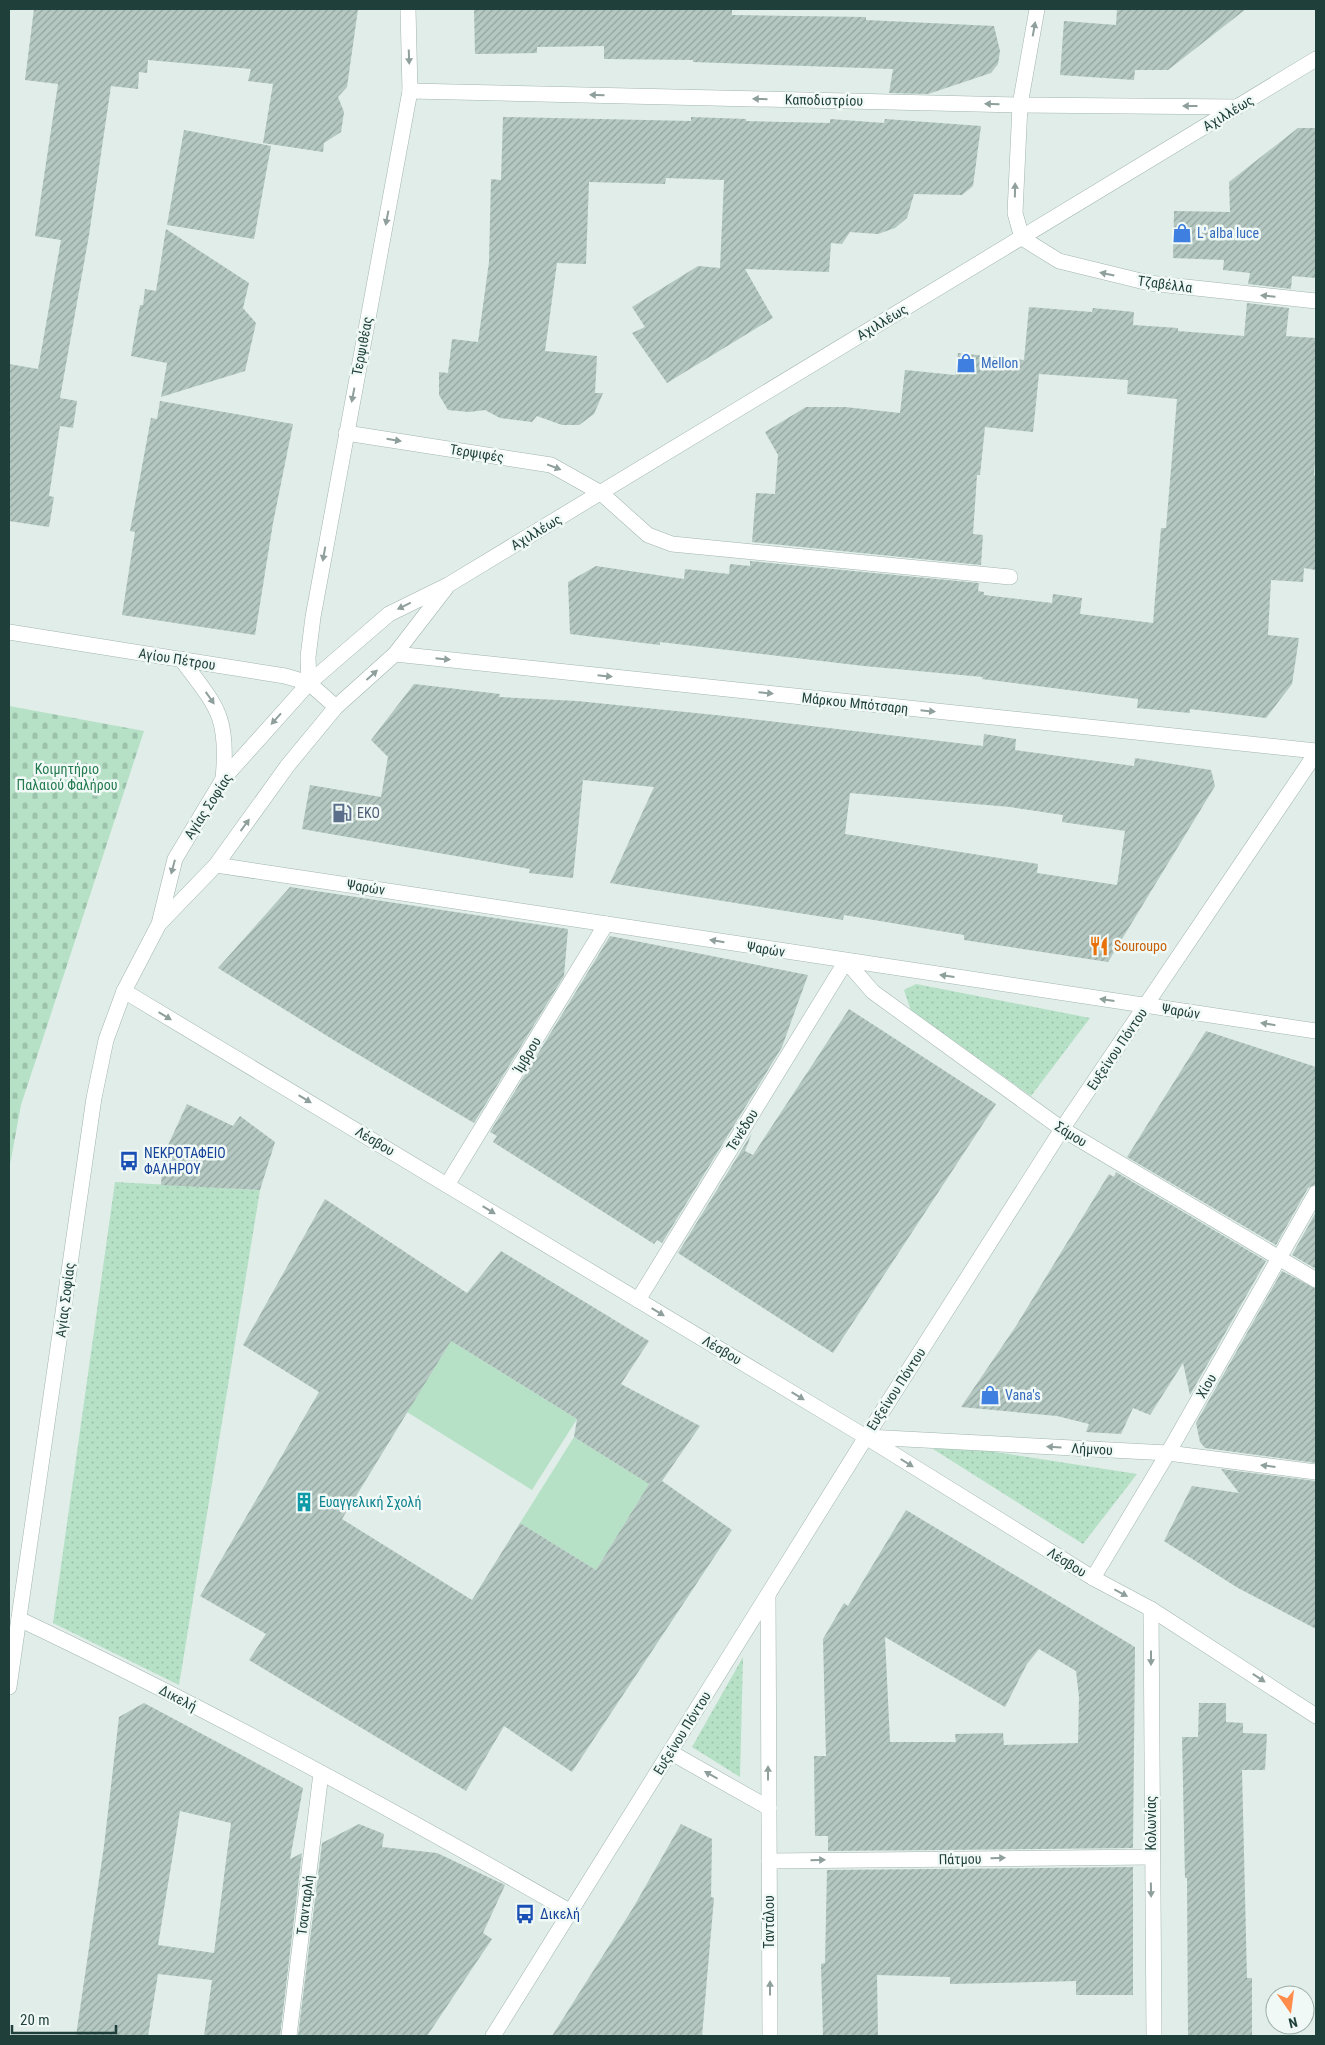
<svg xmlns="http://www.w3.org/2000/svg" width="1325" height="2045" viewBox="0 0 1325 2045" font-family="'Roboto Condensed',sans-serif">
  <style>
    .green { fill: url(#green-dots) }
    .cemetery { fill: url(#cemetery-stones) }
    .pitch { fill: #b6e1c6 }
    .building { fill: url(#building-hatch); fill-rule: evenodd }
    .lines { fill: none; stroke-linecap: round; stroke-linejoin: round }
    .minor-casing { stroke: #a2b5b0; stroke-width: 16 }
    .minor { stroke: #fff; stroke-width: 15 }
    .oneway { fill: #8e9f9c }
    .labels { text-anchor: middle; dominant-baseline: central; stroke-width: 5; stroke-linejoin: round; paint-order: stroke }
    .street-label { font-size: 14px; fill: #1e3f3a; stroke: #f1f9f6 }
    .shop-label { font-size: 14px; fill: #366cbe; stroke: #f1f9f6; text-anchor: start }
    .park-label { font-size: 14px; fill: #247b4f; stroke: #f1f9f6 }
    .service-label { font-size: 14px; fill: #4e5e75; stroke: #f1f9f6; text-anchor: start }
    .food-label { font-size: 14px; fill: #c56008; stroke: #f1f9f6; text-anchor: start }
    .transit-label { font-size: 14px; fill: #164399; stroke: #f1f9f6; text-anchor: start }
    .culture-label { font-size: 14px; fill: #0d838f; stroke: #f1f9f6; text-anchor: start }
  </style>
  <defs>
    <pattern id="green-dots" width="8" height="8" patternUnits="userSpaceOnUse" patternTransform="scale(1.25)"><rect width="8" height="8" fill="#b6e1c6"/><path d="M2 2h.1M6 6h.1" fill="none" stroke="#9cc2ab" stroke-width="1.8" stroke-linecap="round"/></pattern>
    <pattern id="cemetery-stones" width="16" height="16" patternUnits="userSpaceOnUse" patternTransform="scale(1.25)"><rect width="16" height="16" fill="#b6e1c6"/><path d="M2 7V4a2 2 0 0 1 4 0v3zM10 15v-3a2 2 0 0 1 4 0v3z" fill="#9cc2ab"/></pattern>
    <pattern id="building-hatch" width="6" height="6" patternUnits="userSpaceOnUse" patternTransform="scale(1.25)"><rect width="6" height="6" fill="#b5c8c2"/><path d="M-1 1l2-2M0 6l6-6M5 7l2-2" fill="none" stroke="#93a49f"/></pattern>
  </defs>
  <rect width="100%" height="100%" fill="#e0ede8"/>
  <g class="green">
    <polygon points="916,984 1090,1018 1031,1096 911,1011 904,990"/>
    <polygon points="115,1182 260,1190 179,1685 53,1623"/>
    <polygon points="957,1446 1137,1474 1083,1544 933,1449"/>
    <polygon points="743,1657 740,1777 692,1747"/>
  </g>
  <polygon class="cemetery" points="9,706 144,731 21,1105 9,1170"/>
  <g class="pitch">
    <polygon points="451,1341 577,1419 532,1490 407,1412"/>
    <polygon points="574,1437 649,1484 596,1570 520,1523"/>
  </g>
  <g class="building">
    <polygon points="34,9 358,9 347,87 338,97 344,112 341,132 324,143 323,152 263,143 273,84 248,81 251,69 148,60 147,73 139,72 138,89 111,86 89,235 60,398 77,401 73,428 60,426 49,496 54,497 49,527 9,521 9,364 38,369 61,240 35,236 58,84 25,80"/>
    <polygon points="474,9 732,9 732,15 866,17 866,20 994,26 1000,51 998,64 991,73 928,94 889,93 893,69 693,62 693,60 604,59 604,46 537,47 537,53 475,54"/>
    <polygon points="1117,9 1246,9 1168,70 1135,70 1134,80 1060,75 1064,21 1116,25"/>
    <polygon points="503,117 691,121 691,117 746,119 746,121 830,123 830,119 884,123 885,119 981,126 973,186 962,195 914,194 907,218 895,228 878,234 850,232 842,244 831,243 829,272 745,269 773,318 667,383 632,333 645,327 632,307 698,266 720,268 724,180 666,178 665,184 589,182 586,264 557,263 545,351 597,356 595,393 603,393 594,414 579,425 562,425 537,416 532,422 500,418 485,410 469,412 448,410 439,395 439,372 448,373 452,339 478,342 489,262 491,179 501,180"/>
    <polygon points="1298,128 1316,128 1316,278 1292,276 1291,289 1248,284 1250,273 1223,270 1224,260 1173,258 1174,211 1230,212 1229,182"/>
    <polygon points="184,130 271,146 254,239 167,225"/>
    <polygon points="166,229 249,283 243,308 256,323 245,371 161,397 167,363 131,356 140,305 143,305 145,289 156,291"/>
    <polygon points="1247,303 1289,308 1286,336 1316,338 1316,450 1314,475 1316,476 1316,570 1304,568 1303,582 1271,580 1268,635 1299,638 1292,684 1266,718 1190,709 1190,713 1137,708 1138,699 982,679 983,677 864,666 660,642 660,645 570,634 568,582 596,566 684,579 685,569 729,574 730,564 750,566 750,561 979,583 978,591 984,592 984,595 1052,603 1053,594 1082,598 1080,614 1153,623 1161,528 1166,528 1177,399 1127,394 1128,380 1039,374 1033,432 985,427 980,475 977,475 973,534 983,535 981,565 752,542 756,493 775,494 778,455 765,432 806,407 845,407 900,413 905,370 955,375 958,353 1024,360 1029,307 1092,312 1093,308 1134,312 1133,325 1178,328 1178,331 1244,336"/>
    <polygon points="160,401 293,424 273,523 255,635 122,615 135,532 130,531 151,418 157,419"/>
    <path d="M414 684 500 694 499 697 577 701 725 716 983 746 984 734 1016 739 1015 750 1134 766 1135 758 1211 770 1215 786 1108 962 964 940V935L844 915 843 920 610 883 654 787 583 780 573 878 529 873 530 869 302 829 310 785 381 797 388 757 371 740ZM850 793 1010 807 1063 815 1062 822 1125 831 1117 885 1037 873 1038 864 845 834Z"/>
    <polygon points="290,887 568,929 564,976 474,1123 332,1039 218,968"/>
    <polygon points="610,936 808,975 782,1047 662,1243 657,1240 654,1244 493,1142 497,1136 490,1132"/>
    <polygon points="849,1009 996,1104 833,1353 678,1253 752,1133 745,1151 753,1155"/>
    <polygon points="1206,1031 1316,1067 1316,1184 1308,1188 1276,1245 1127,1157"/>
    <polygon points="187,1104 233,1126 240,1116 275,1142 260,1190 161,1185 163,1156"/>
    <polygon points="1116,1172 1266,1261 1190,1395 1183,1363 1150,1415 1133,1408 1121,1434 1086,1432 1089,1424 1057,1416 961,1407 1016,1326 1109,1174 1114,1177"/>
    <path d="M325 1199 467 1293 501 1251 649 1341 621 1384 700 1426 662 1481 732 1530 572 1772 504 1726 466 1791 249 1660 266 1634 200 1596 319 1392 243 1345ZM451 1341 577 1419 574 1437 649 1484 596 1570 520 1523 472 1600 342 1519Z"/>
    <polygon points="1316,1212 1316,1269 1292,1255"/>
    <polygon points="1282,1271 1316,1289 1316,1463 1205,1448 1200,1442 1196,1423"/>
    <polygon points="1221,1469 1316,1481 1316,1629 1238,1588 1164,1541 1192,1486 1239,1493"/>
    <path d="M906 1510 1135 1647 1133 1848 828 1851V1836H815L814 1756H826L823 1639 844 1603 848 1606ZM885 1637 1005 1707 1027 1664 1039 1649 1076 1671 1079 1697 1078 1743 1004 1745 1003 1733 955 1734 956 1742H890Z"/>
    <path d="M144 1703 303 1788 290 1859 302 1853 280 2036H204L212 1980 158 1974 148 2036H76L104 1846 119 1717ZM180 1811 231 1823 214 1953 158 1945Z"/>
    <polygon points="1199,1703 1226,1703 1226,1722 1243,1723 1243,1733 1267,1734 1265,1770 1242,1770 1247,1978 1252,1978 1252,2036 1188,2036 1187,1878 1185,1878 1182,1737 1198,1737"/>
    <polygon points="359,1824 384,1834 382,1847 437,1853 505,1885 483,1933 492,1939 427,2036 298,2036 322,1843"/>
    <polygon points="681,1824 712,1839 711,1897 714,1898 702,2036 552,2036 633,1908"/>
    <polygon points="1133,1867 1133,1995 1076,1995 1076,1981 950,1984 950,1977 877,1975 878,2036 823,2036 821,1964 825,1963 827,1870"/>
  </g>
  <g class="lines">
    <defs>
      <g id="minor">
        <polyline points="410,91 1020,105 1237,107"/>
        <polyline points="1022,238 1059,261 1149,283 1316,301"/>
        <polyline points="1022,238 1015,213 1020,105 1037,9"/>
        <polyline points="346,433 551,465 601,493 648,535 672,544 1010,577"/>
        <polyline points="9,632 285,676 309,683 336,707"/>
        <polyline points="395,654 1316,751"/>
        <path d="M181 659C217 707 229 716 223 779"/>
        <polyline points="309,683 308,657 313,617 410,91 408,9"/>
        <polyline points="216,865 1316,1031"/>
        <polyline points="160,923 216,865 288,765 336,707 395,654 446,588"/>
        <polyline points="124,991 866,1437 1093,1578 1151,1609 1316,1716"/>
        <polyline points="447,1185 606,924"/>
        <polyline points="638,1300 846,961 873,992 1062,1129 1316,1280"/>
        <polyline points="867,1437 1168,1453 1316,1472"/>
        <polyline points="1093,1578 1168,1453 1316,1193"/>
        <polyline points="768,1595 770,2036"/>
        <polyline points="1151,1609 1154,2036"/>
        <path d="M19 1619C207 1708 390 1808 571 1912"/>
        <polyline points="9,1687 94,1098 106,1040 124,991 159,924 175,859 223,779 309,683 389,614 448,585 1316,59"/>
        <polyline points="670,1752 769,1808"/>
        <polyline points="769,1861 1151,1857"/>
        <polyline points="289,2036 321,1773"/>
        <polyline points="493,2036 866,1437 1062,1129 1316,753"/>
      </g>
    </defs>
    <use href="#minor" class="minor-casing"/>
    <use href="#minor" class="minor"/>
  </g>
  <defs><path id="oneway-solid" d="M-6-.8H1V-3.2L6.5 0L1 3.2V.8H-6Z" transform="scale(1.25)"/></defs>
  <g class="oneway">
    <use href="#oneway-solid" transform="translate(1034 29) rotate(-80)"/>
    <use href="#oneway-solid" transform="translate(409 57) rotate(88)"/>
    <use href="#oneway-solid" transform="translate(597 95) rotate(-179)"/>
    <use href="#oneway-solid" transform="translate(760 99) rotate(-179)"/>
    <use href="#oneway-solid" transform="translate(992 104) rotate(-179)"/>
    <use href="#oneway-solid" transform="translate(1190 106) rotate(-180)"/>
    <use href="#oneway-solid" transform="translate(1015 190) rotate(-89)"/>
    <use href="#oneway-solid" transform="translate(387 218) rotate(101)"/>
    <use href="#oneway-solid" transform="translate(1107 274) rotate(-168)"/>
    <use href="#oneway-solid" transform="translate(1268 296) rotate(-174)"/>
    <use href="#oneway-solid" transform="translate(353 395) rotate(101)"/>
    <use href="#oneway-solid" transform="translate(394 440) rotate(9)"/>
    <use href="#oneway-solid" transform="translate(554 467) rotate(21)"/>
    <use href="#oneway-solid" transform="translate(324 554) rotate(100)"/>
    <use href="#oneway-solid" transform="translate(404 606) rotate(154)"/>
    <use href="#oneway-solid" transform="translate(443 659) rotate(6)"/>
    <use href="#oneway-solid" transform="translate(372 675) rotate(-42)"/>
    <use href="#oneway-solid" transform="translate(605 676) rotate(6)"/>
    <use href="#oneway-solid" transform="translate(766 693) rotate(6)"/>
    <use href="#oneway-solid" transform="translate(210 698) rotate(55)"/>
    <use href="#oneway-solid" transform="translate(928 711) rotate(6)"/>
    <use href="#oneway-solid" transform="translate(276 719) rotate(132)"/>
    <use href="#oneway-solid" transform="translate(245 825) rotate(-54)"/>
    <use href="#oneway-solid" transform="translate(173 867) rotate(105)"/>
    <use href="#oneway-solid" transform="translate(717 941) rotate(-171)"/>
    <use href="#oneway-solid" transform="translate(947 976) rotate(-172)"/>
    <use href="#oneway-solid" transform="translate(1107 1000) rotate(-172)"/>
    <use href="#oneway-solid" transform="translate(165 1016) rotate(31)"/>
    <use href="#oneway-solid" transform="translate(1268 1024) rotate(-171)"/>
    <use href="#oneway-solid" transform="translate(305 1099) rotate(31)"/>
    <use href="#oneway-solid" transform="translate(489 1210) rotate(31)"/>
    <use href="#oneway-solid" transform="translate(658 1312) rotate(31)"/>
    <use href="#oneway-solid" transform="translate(798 1396) rotate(31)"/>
    <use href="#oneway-solid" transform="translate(1054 1447) rotate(-177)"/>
    <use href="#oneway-solid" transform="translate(907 1463) rotate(32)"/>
    <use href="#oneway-solid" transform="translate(1268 1466) rotate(-173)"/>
    <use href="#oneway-solid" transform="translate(1121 1593) rotate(28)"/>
    <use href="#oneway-solid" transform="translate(1151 1658) rotate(90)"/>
    <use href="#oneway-solid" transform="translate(1259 1678) rotate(33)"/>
    <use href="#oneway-solid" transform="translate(768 1773) rotate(-90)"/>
    <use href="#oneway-solid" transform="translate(711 1775) rotate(-151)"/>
    <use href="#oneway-solid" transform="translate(998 1858) rotate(-1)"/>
    <use href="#oneway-solid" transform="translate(818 1860) rotate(-1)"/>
    <use href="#oneway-solid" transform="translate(1151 1890) rotate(89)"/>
    <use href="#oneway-solid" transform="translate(770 1988) rotate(-90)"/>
  </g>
  <defs>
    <symbol id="shop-bare" viewBox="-9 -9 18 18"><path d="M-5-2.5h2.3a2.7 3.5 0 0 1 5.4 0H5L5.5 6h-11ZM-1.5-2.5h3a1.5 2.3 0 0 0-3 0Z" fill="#3f7fe0" stroke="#f1f9f6" stroke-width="2.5" paint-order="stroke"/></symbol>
    <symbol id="fuel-bare" viewBox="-9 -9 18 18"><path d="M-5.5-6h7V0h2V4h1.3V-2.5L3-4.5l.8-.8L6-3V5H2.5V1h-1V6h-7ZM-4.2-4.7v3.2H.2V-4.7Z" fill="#5c6f8a" stroke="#f1f9f6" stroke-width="2.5" paint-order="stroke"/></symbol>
    <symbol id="restaurant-bare" viewBox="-9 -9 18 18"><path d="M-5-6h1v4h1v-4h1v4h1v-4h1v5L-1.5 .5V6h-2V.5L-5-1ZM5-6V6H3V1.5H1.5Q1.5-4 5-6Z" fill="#e8710a" stroke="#f1f9f6" stroke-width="2.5" paint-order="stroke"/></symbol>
    <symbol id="bus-bare" viewBox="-9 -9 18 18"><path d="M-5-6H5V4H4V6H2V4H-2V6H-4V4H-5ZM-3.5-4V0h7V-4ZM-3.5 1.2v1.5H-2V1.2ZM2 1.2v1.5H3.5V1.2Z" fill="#1a4fb4" stroke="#f1f9f6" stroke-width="2.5" paint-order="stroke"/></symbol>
    <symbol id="building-bare" viewBox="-9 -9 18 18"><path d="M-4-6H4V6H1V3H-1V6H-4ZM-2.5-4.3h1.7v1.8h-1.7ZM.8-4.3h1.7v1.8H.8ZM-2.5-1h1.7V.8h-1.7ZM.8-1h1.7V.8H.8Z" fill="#0f9aa8" stroke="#f1f9f6" stroke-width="2.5" paint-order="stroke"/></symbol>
  </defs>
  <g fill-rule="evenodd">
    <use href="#shop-bare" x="1168" y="219" width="28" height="28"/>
    <use href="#shop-bare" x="952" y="349" width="28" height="28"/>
    <use href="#fuel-bare" x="328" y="799" width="28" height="28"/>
    <use href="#restaurant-bare" x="1085" y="932" width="28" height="28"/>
    <use href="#bus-bare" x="115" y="1147" width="28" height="28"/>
    <use href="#shop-bare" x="976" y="1381" width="28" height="28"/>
    <use href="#building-bare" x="290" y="1488" width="28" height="28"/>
    <use href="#bus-bare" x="511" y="1900" width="28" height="28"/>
  </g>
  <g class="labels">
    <g class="street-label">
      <text transform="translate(824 100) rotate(1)">Καποδιστρίου</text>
      <text transform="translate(1228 113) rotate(-31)">Αχιλλέως</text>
      <text transform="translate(1165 284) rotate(8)">Τζαβέλλα</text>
      <text transform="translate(882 322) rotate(-31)">Αχιλλέως</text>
      <text transform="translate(362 346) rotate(-79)">Τερψιθέας</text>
      <text transform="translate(477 453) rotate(9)">Τερψιφές</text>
      <text transform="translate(536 532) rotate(-31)">Αχιλλέως</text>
      <text transform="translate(177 659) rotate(9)">Αγίου Πέτρου</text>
      <text transform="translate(855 703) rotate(6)">Μάρκου Μπότσαρη</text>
      <text transform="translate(208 806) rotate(-57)">Αγίας Σοφίας</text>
      <text transform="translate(366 887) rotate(9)">Ψαρών</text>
      <text transform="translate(766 949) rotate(9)">Ψαρών</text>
      <text transform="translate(1181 1011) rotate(9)">Ψαρών</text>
      <text transform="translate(1117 1049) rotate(-56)">Ευξείνου Πόντου</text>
      <text transform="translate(527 1055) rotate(-59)">Ίμβρου</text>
      <text transform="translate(742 1130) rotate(-58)">Τενέδου</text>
      <text transform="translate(1071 1134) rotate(32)">Σάμου</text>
      <text transform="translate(375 1141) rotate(31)">Λέσβου</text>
      <text transform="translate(65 1300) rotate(-83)">Αγίας Σοφίας</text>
      <text transform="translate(722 1350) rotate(31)">Λέσβου</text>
      <text transform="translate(1206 1386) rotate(-60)">Χίου</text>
      <text transform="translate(896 1389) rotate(-57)">Ευξείνου Πόντου</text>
      <text transform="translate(1092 1449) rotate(3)">Λήμνου</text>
      <text transform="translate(1067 1562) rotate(32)">Λέσβου</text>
      <text transform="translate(178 1698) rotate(28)">Δικελή</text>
      <text transform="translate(682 1733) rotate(-58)">Ευξείνου Πόντου</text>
      <text transform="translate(1151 1823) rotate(-90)">Κολωνίας</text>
      <text transform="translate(960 1859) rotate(-1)">Πάτμου</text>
      <text transform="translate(305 1905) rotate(-83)">Τσανταρλή</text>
      <text transform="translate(769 1922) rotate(-90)">Ταντάλου</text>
    </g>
    <g class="shop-label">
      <text x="1197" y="233">L' alba luce</text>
      <text x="981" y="363">Mellon</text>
      <text x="1005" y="1395">Vana's</text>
    </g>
    <g class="park-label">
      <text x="67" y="769">Κοιμητήριο<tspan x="67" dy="16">Παλαιού Φαλήρου</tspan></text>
    </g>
    <g class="service-label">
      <text x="357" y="813">EKO</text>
    </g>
    <g class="food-label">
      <text x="1114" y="946">Souroupo</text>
    </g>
    <g class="transit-label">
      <text x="144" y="1153">ΝΕΚΡΟΤΑΦΕΙΟ<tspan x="144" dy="16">ΦΑΛΗΡΟΥ</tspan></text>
      <text x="540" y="1914">Δικελή</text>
    </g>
    <g class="culture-label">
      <text x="319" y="1502">Ευαγγελική Σχολή</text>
    </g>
  </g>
  <rect width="1325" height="2045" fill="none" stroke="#1e3f3a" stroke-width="20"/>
  <g transform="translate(1290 2010) rotate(166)"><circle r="24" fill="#f1f9f6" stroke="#9dafab"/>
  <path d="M0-4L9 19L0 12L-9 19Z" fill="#ff8c4b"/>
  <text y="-8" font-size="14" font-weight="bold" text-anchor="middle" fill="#1e3f3a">N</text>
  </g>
  <path d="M12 2025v8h104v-8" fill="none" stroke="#1e3f3a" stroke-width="2.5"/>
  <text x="20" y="2025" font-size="15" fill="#1e3f3a" stroke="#f1f9f6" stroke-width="4" paint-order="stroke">20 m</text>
</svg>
